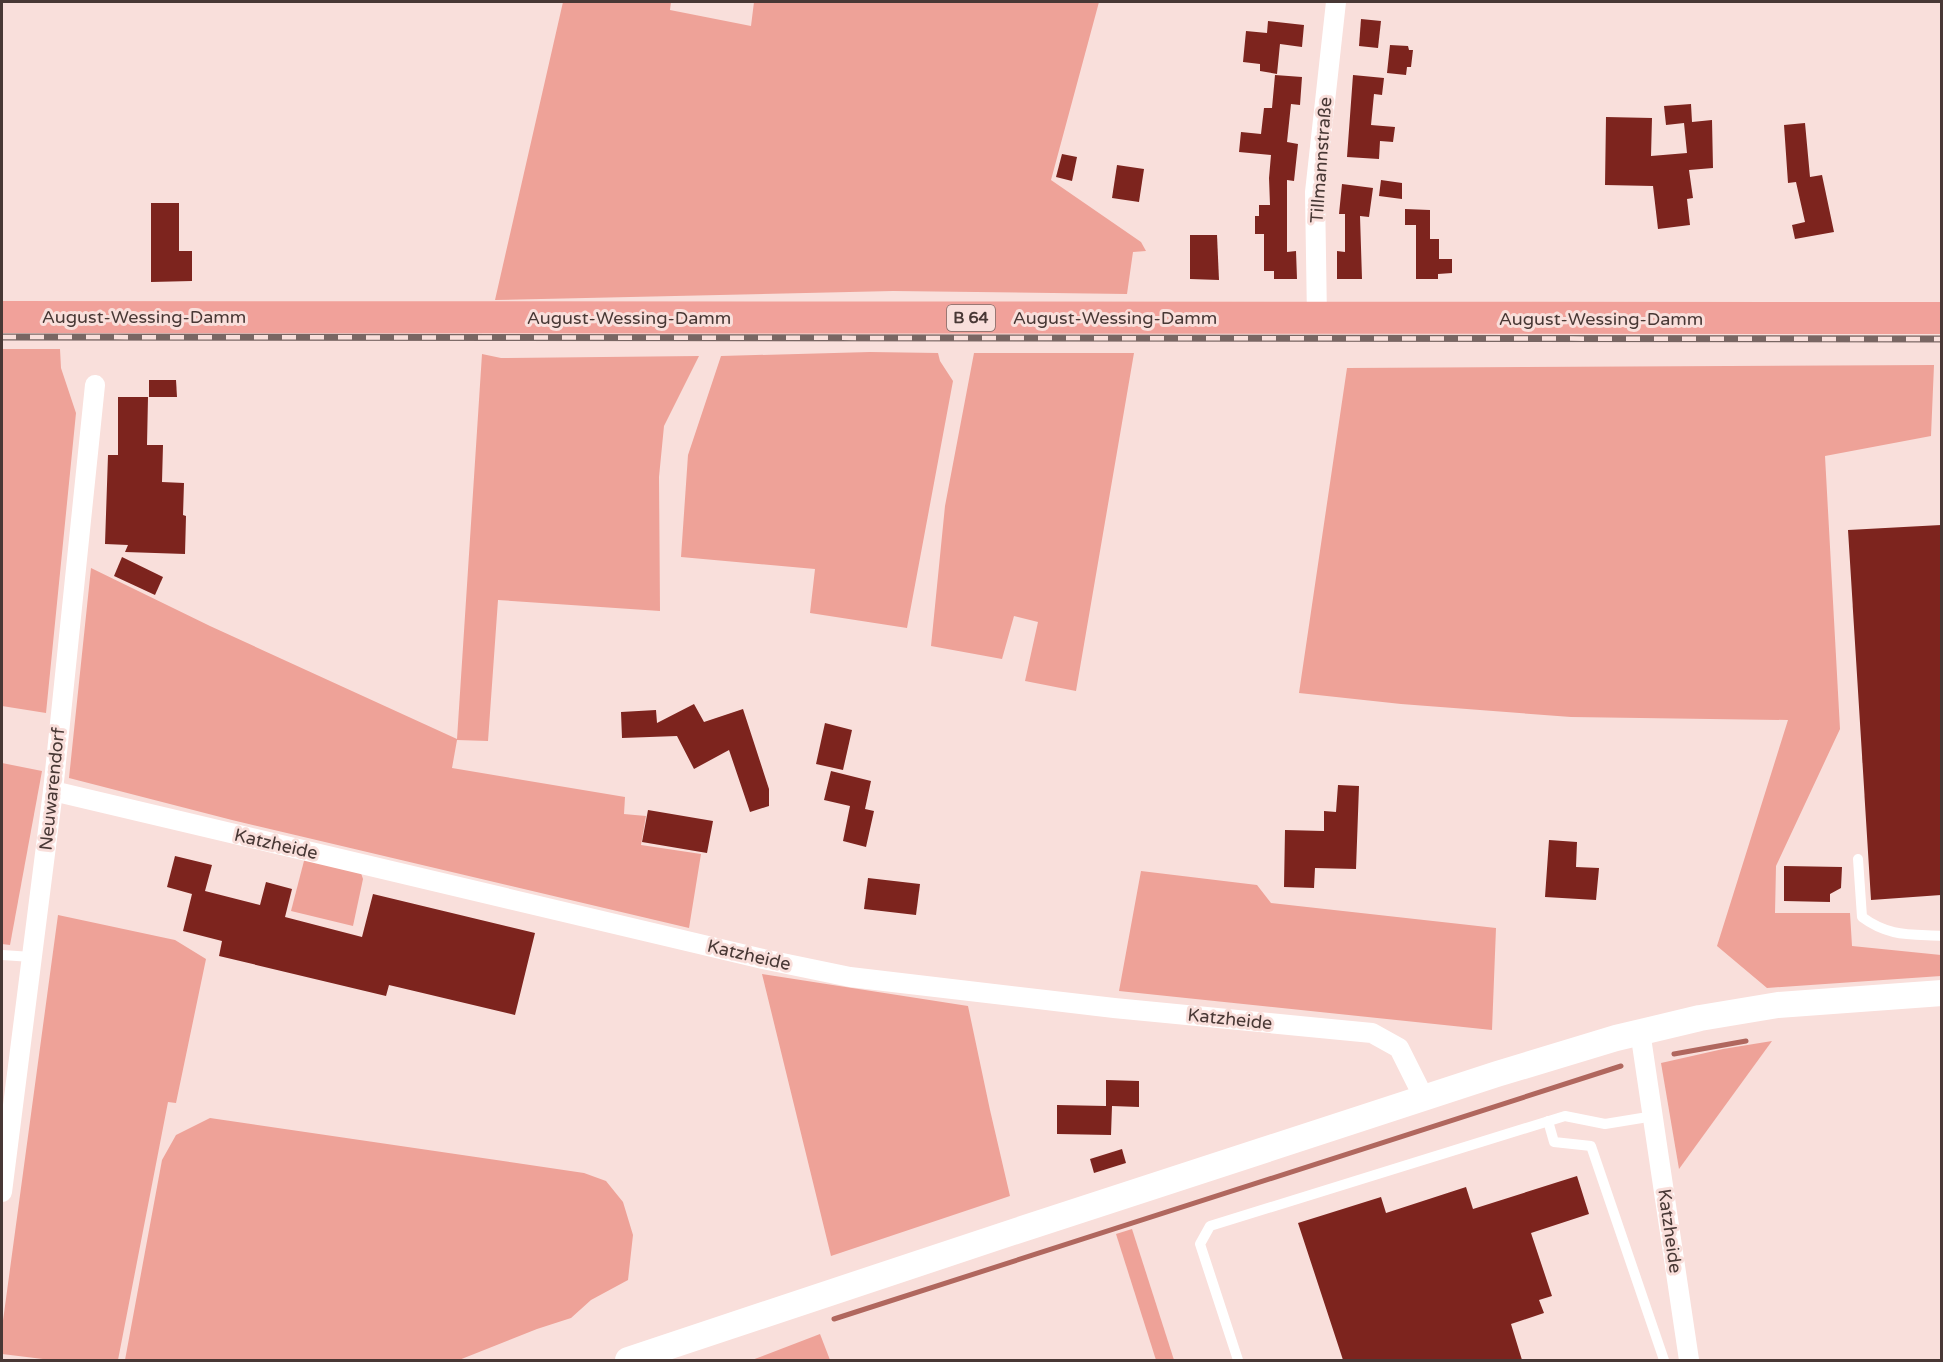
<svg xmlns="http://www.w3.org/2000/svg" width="1943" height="1362" viewBox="0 0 1943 1362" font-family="'Varela Round',sans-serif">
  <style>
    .green { fill: #eea298 }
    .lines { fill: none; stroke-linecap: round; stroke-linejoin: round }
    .stream { stroke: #b0675e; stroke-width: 5 }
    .building { fill: #7d241e }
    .service { stroke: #fff; stroke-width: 10 }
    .minor { stroke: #fff; stroke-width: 20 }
    .tertiary { stroke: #fff; stroke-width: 26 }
    .primary { stroke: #f1a19a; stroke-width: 32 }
    .rail-casing { stroke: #796663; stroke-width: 7 }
    .rail { stroke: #f9dfdb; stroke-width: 4.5; stroke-dasharray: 14; stroke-linecap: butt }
    .labels { text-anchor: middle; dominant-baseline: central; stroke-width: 6; stroke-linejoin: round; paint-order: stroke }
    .shield { fill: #f9dfdb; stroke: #7d6a67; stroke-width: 1.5 }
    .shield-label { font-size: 16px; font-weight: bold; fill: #483835 }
    .street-label { font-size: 18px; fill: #483835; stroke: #f9dfdb }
  </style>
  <rect width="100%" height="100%" fill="#f9dfdb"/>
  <g class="green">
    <polygon points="563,2 671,2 670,10 751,26 754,2 1099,2 1051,180 1141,242 1146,251 1133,252 1127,294 893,291 495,300"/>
    <polygon points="2,349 60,349 61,368 76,413 46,713 2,706"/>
    <polygon points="870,352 938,353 940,361 953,381 907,628 810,613 815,569 681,557 688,455 721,356"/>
    <polygon points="974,353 1134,353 1076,691 1025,681 1038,622 1014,616 1002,659 931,646 945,506"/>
    <polygon points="482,354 501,358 699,356 664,426 659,477 660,611 498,600 488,741 457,740 452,768 625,797 624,814 646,816 641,845 701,854 689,928 232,820 69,778 91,568 210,626 457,739"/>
    <polygon points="1934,365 1931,436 1825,456 1840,729 1776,866 1775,913 1850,913 1852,946 1941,955 1941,976 1767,988 1717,946 1788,720 1571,717 1401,704 1299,693 1347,368"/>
    <polygon points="2,763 42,771 10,945 2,944"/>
    <polygon points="305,857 360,870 363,879 353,926 291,911"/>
    <polygon points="1141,871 1257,885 1271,903 1496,928 1492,1030 1119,991"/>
    <polygon points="58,915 175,940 206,959 176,1103 168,1102 118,1360 51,1360 2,1354 2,1328"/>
    <polygon points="762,974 968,1006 990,1110 1010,1196 831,1256"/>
    <polygon points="1772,1041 1679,1169 1661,1063 1723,1049"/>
    <polygon points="210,1118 584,1173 606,1181 623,1202 633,1235 628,1280 591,1300 571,1318 537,1329 459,1360 125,1360 162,1160 176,1135"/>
    <polygon points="1132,1229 1174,1360 1156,1360 1116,1234"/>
    <polygon points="820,1334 830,1360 752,1360"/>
  </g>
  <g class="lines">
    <g class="stream">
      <polyline points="1674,1054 1746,1041"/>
      <polyline points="834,1319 1621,1066"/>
    </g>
  </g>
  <g class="building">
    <polygon points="1361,19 1381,21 1378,48 1359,46"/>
    <polygon points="1268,21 1304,25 1302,47 1280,44 1277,74 1260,71 1260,64 1243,62 1246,31 1267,33"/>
    <polygon points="1390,45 1408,46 1409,50 1413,50 1411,67 1407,67 1406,75 1387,73"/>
    <polygon points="1275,75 1302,77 1300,105 1291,104 1287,142 1298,144 1294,181 1287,180 1287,252 1296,251 1297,279 1274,279 1274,271 1264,271 1264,234 1255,234 1255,216 1259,216 1259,205 1270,205 1269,178 1271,155 1239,152 1241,132 1261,134 1264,108 1272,108"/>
    <polygon points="1353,75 1384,78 1382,95 1374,94 1371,125 1395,127 1393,142 1380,141 1379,159 1347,157"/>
    <polygon points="1691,104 1692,122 1712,120 1713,168 1689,170 1693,198 1687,199 1690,225 1658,229 1653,186 1605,185 1606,117 1652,118 1651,156 1687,153 1684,123 1666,125 1664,106"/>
    <polygon points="1805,123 1810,177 1822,175 1834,232 1795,239 1792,225 1805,222 1796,182 1788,183 1784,125"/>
    <polygon points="1062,154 1077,157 1072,181 1056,177"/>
    <polygon points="1117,165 1144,169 1139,202 1112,198"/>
    <polygon points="1381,180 1402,183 1402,199 1379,196"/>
    <polygon points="1342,184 1373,188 1369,217 1360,216 1362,279 1337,279 1337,251 1345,252 1345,214 1339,214"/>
    <polygon points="151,203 179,203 179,251 192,251 192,281 151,282"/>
    <polygon points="1405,209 1430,210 1430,239 1439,239 1439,259 1452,259 1452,273 1438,274 1438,279 1416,279 1416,225 1405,225"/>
    <polygon points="1190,235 1217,235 1219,280 1190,279"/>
    <polygon points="149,380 176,380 177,397 149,397"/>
    <polygon points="118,397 148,397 147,445 163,445 162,482 184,483 183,515 186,516 185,554 125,552 128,545 105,544 108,455 118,455"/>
    <polygon points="1941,525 1941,895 1871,900 1848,530"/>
    <polygon points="122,557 163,577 155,595 114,576"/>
    <polygon points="694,704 704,722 743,709 769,789 769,806 750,812 729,750 694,769 677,736 622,738 621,712 656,710 657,723"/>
    <polygon points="825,723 852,730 843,770 816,764"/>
    <polygon points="831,771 871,781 865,809 874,811 866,847 843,841 850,806 824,800"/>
    <polygon points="1338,785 1359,786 1356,869 1315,868 1314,888 1284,887 1285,830 1324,831 1324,811 1336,812"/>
    <polygon points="648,810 713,821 707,853 642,842"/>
    <polygon points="1549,840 1577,842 1576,867 1599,868 1596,900 1545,897"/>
    <polygon points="175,856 212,865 205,891 260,905 266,882 292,889 285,917 362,937 373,894 535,933 515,1015 389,985 386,996 219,956 222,941 183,931 192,894 167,887"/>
    <polygon points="1784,866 1842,867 1841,888 1830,894 1830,902 1784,901"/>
    <polygon points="868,878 920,884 916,915 864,909"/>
    <polygon points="1106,1080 1139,1081 1139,1107 1112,1106 1111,1135 1057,1134 1057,1105 1106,1106"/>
    <polygon points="1122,1149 1126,1163 1094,1173 1090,1159"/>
    <polygon points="1577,1176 1589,1214 1531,1233 1552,1296 1539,1300 1544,1313 1511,1324 1522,1360 1343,1360 1298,1223 1381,1197 1386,1213 1466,1187 1473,1209"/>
  </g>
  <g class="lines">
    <g class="service">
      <path d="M1858 859 1862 917C1889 937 1910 934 1942 936"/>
      <polyline points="2,955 32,957"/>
      <polyline points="1548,1121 1554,1142 1591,1146 1664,1360"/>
      <polyline points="1238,1360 1200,1244 1210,1226 1565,1116 1605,1124 1654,1116"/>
    </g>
    <g class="minor">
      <polyline points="1317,318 1315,192 1336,2"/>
      <polyline points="53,791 763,959 850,977 1114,1008 1372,1033 1399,1048 1424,1098"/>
      <polyline points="1640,1031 1689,1360"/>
      <polyline points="2,1192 53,791 95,385"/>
    </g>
    <polyline class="tertiary" points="628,1360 1010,1233 1497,1074 1616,1038 1700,1018 1778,1005 1942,993"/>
    <polyline class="primary" points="2,317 1942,318"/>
    <defs>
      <polyline id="rail" points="2,337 1942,339"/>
    </defs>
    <use href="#rail" class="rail-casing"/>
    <use href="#rail" class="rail"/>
  </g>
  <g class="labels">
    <rect class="shield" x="947" y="305" width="48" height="26" rx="4.5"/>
    <g class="shield-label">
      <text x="971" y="318">B 64</text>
    </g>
    <g class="street-label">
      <text transform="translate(1321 160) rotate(-86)">Tillmannstraße</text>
      <text x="144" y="317">August-Wessing-Damm</text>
      <text x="629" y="318">August-Wessing-Damm</text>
      <text x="1115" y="318">August-Wessing-Damm</text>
      <text x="1601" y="319">August-Wessing-Damm</text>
      <text transform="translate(52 789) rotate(-84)">Neuwarendorf</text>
      <text transform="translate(276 844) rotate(13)">Katzheide</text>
      <text transform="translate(749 955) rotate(13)">Katzheide</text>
      <text transform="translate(1230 1019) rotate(6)">Katzheide</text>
      <text transform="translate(1670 1231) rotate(82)">Katzheide</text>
    </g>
  </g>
  <rect width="1943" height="1362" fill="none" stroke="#483835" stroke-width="6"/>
</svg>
